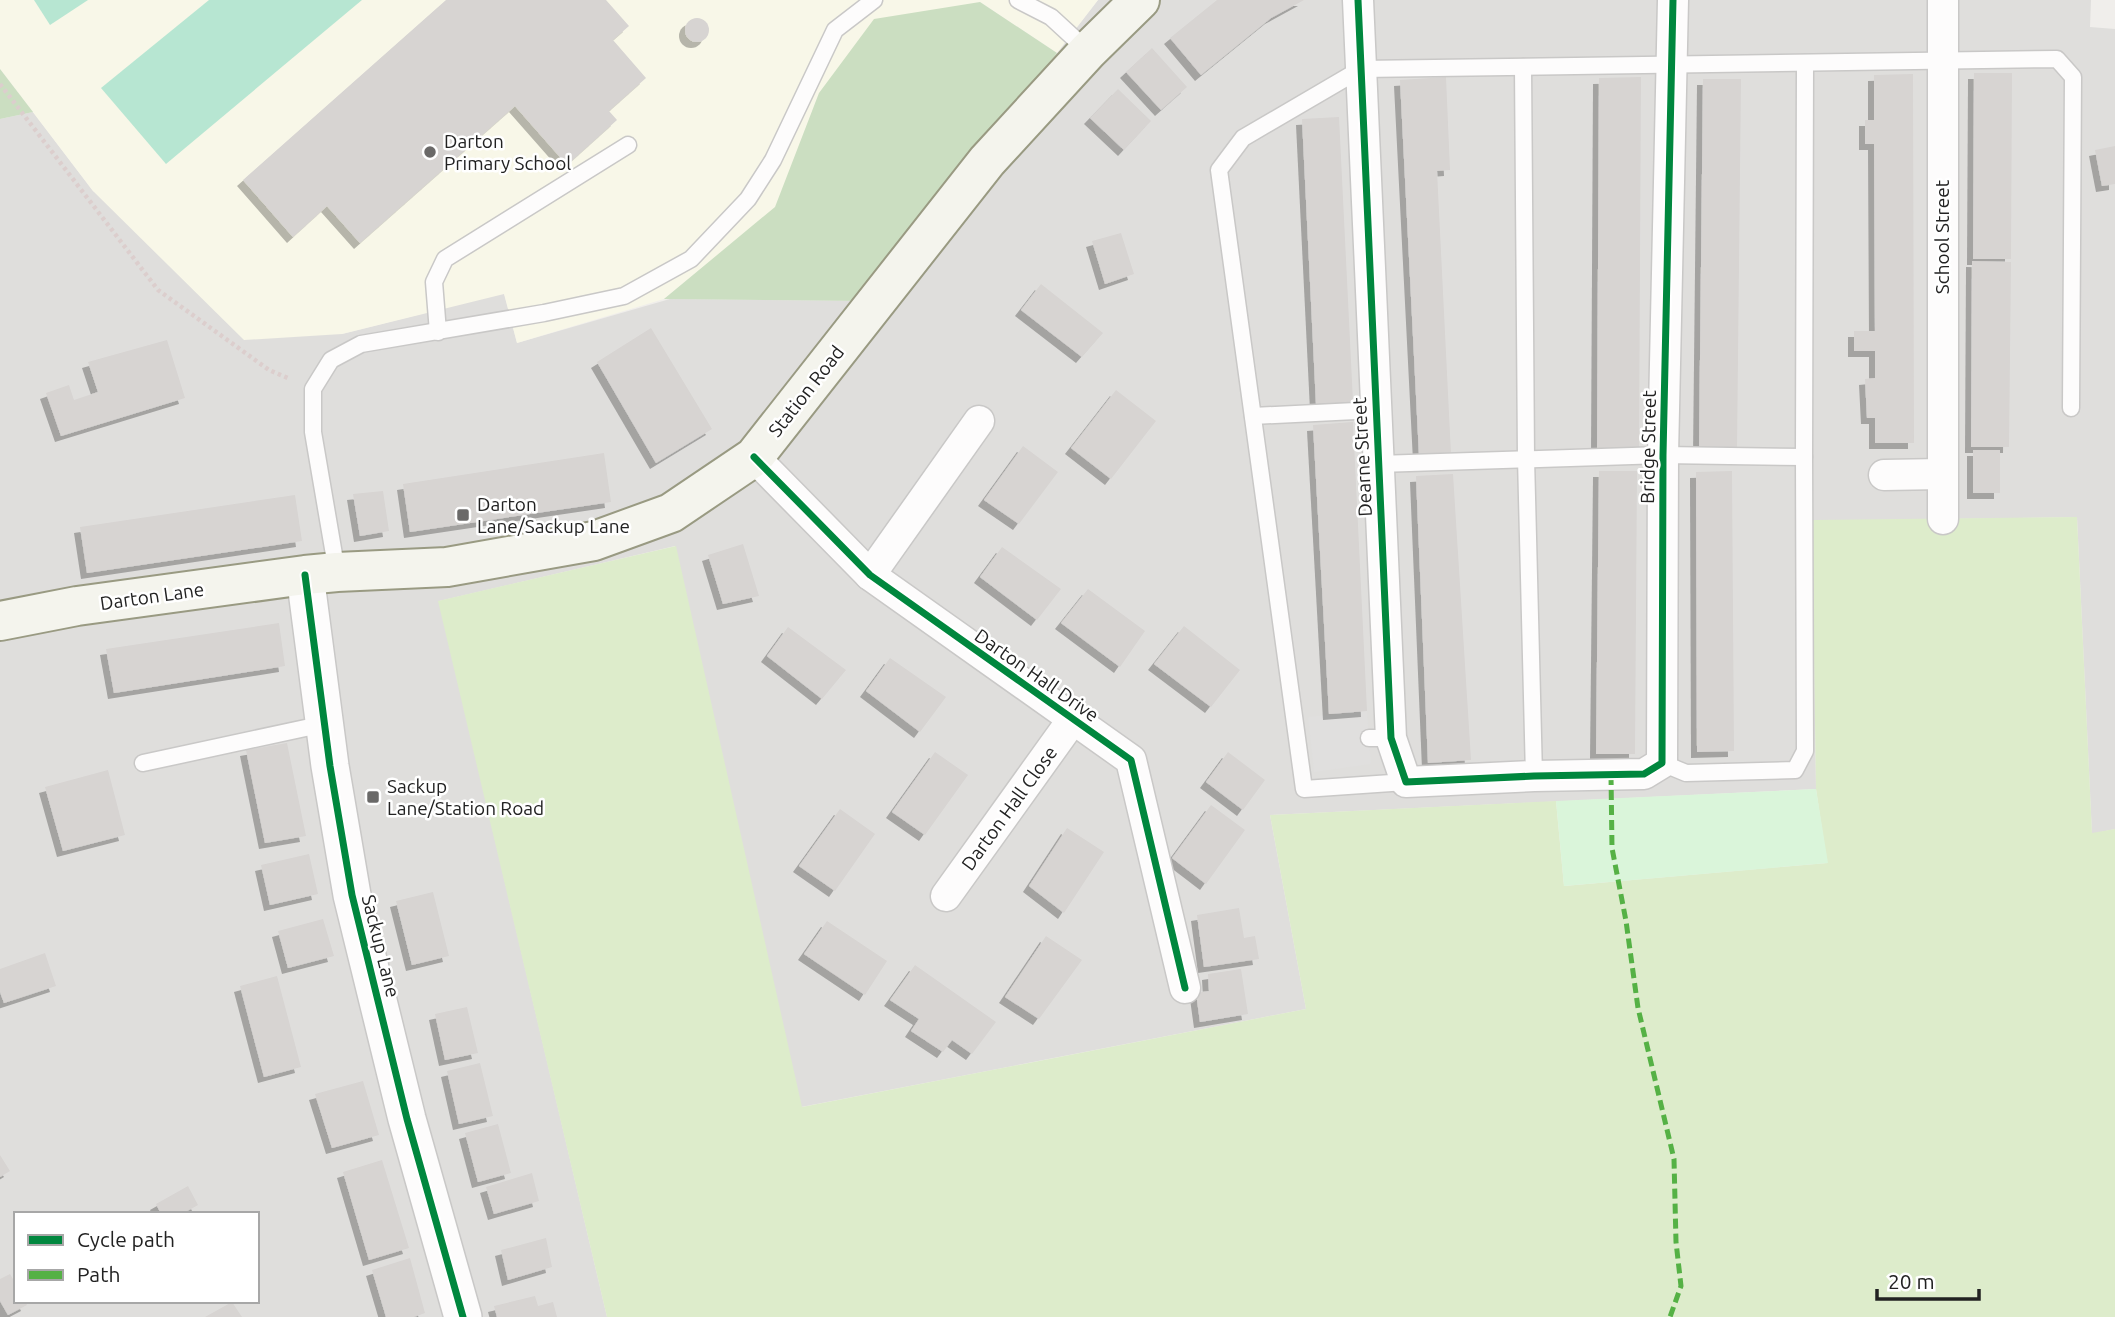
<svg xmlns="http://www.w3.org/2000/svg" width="2115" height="1317" viewBox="0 0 2115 1317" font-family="Ubuntu,sans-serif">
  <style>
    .residential { fill: #dfdedc; fill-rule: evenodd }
    .education { fill: #f8f7e8 }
    .grass { fill: #ddeccb }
    .forest { fill: #cbdec1 }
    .park { fill: #daf5da }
    .pitch { fill: #b7e6d2 }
    .parking { fill: #e0dfde }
    .building { fill: #d7d4d2; filter: url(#shadow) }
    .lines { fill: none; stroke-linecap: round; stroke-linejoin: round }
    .service-casing { stroke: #c9c8c7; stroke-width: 19 }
    .minor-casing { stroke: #c9c8c7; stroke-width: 33 }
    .tertiary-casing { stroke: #c9c8c7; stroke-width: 40 }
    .secondary-casing { stroke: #999a82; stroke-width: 42 }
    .path { stroke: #dccecd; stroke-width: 4.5; stroke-dasharray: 3.5 3.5; stroke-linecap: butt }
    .service { stroke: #fdfcfc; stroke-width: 16 }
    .minor { stroke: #fdfcfc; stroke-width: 30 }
    .tertiary { stroke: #fdfcfc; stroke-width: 37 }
    .secondary { stroke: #f4f4ed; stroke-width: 38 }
    .quiet { stroke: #55b145; stroke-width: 5; stroke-dasharray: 10 5; stroke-linecap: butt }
    .cycleway-casing { stroke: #fff; stroke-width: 11 }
    .cycleway { stroke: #00873e; stroke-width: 7 }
    .poi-dot { fill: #6a6968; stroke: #fff; stroke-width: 2.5 }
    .labels { text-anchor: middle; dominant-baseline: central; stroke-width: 5; stroke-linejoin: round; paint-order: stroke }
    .poi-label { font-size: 19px; fill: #222; stroke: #fff; text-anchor: start }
    .street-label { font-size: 19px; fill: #222; stroke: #fff }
  </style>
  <defs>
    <filter id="shadow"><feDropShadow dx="-6" dy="6" stdDeviation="0" flood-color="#0004"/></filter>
  </defs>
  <rect width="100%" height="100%" fill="#f0eeeb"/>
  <path class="residential" d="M1098 0H2091L2090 27 2115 29V829L2092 834 2077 517 1812 521 1816 789 1270 815 1306 1009 801 1107 675 546 439 601 607 1317H0V119L33 112 93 191 342 334 504 293 517 343 670 299 865 301ZM16 1214H257V1301H16Z"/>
  <polygon class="education" points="0,0 1098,0 1057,53 980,2 819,93 776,207 664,299 517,343 504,294 342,334 244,340 93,191 0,69"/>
  <polygon class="grass" points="2077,517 2092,833 2115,829 2115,1317 607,1317 438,601 676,546 802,1107 1306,1009 1270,815 1556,801 1564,886 1827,863 1816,789 1812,520"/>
  <g class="forest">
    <polygon points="980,2 1057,53 865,301 664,299 775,207 819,93 874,19"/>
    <polygon points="0,69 33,112 0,119"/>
  </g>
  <polygon class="park" points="1816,789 1828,863 1564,886 1556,801"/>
  <g class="pitch">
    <polygon points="34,0 88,0 50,25"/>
    <polygon points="209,0 362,0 166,164 101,88"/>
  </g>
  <polygon class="parking" points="1367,711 1371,764 1314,772 1308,717"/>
  <g class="building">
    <polygon points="446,0 606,0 629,26 613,40 646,78 609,111 617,120 567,165 515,106 360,243 327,206 293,237 243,180"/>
    <polygon points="1217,0 1304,0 1271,18 1201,75 1170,38"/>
    <circle cx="697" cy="30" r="12"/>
    <polygon points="1152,48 1187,87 1161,110 1126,72"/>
    <polygon points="1974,73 2012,73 2011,259 1973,259"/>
    <polygon points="1913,74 1914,443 1875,443 1875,418 1867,418 1865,379 1875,378 1875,351 1854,351 1854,331 1875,331 1874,144 1865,144 1865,120 1874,120 1874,75"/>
    <polygon points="1446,77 1450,170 1437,171 1451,454 1419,455 1400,80"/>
    <polygon points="1641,77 1639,451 1597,450 1599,78"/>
    <polygon points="1703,79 1741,79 1737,450 1699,450"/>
    <polygon points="1118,89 1151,121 1124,150 1090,118"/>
    <polygon points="1339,117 1353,402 1316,404 1302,119"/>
    <polygon points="2115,146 2115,184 2102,186 2095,150"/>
    <polygon points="1121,233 1134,274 1105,284 1092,241"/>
    <polygon points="1972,261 2011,262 2009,447 1971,447"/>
    <polygon points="1041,284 1103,333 1082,357 1021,310"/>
    <polygon points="651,328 712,429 656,463 597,362"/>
    <polygon points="167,340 185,398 61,436 46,393 69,385 74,400 98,392 88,362"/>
    <polygon points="1116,390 1156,421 1111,479 1071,448"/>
    <polygon points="1353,422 1367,711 1329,714 1313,425"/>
    <polygon points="1023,446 1058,472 1019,524 984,500"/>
    <rect x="1973" y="450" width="27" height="43"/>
    <polygon points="604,453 611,502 410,532 403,484"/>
    <polygon points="1599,471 1637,471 1635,754 1596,754"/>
    <polygon points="1732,471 1734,751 1697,752 1696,472"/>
    <polygon points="1453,474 1471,760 1428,763 1416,476"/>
    <polygon points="383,491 389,531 360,536 353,494"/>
    <polygon points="295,495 302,541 87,573 80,527"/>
    <polygon points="743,544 759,596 723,604 708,555"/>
    <polygon points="1002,547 1061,589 1037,620 980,577"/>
    <polygon points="1088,589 1145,631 1120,667 1061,623"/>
    <polygon points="279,623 285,666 114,693 106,649"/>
    <polygon points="1184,626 1240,670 1211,707 1154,664"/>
    <polygon points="788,627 846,670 822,699 767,656"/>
    <polygon points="890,658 946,697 920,732 866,691"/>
    <polygon points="287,743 306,836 265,843 246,750"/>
    <polygon points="935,752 968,775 925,835 892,812"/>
    <polygon points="1228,752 1265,780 1243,810 1206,782"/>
    <polygon points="108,770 125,835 63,851 45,787"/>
    <polygon points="1211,805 1245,830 1206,884 1172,858"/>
    <polygon points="840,809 875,834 835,891 799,866"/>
    <polygon points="1067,828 1104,852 1064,913 1029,886"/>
    <polygon points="309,854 318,894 270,905 261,865"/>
    <polygon points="433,892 449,956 412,965 396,901"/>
    <polygon points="1239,908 1244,938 1255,936 1259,959 1204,967 1197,915"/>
    <polygon points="323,919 334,956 288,968 278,931"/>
    <polygon points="827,921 887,961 865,995 804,954"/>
    <polygon points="1046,936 1082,960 1039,1019 1005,997"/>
    <polygon points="45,953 56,986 4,1003 0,992 0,969"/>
    <polygon points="915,965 996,1022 972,1054 952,1040 943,1052 911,1031 919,1019 890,1000"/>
    <polygon points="1241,969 1248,1014 1200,1022 1196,993 1209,991 1208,974"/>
    <polygon points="277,976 301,1067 264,1077 240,986"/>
    <polygon points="467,1007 478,1053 445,1060 435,1014"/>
    <polygon points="480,1063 493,1116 459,1124 447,1071"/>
    <polygon points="363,1081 379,1135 332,1148 315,1094"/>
    <polygon points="498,1124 511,1173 478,1182 465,1133"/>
    <polygon points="0,1155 10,1171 0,1177"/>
    <polygon points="382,1160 409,1248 369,1260 343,1172"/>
    <polygon points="532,1173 539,1201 494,1214 486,1187"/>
    <polygon points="188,1186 198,1205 182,1214 161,1214 156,1204"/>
    <polygon points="546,1238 552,1267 508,1280 501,1250"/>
    <polygon points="410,1258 425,1313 414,1317 386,1317 372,1270"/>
    <polygon points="10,1274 16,1284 16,1301 25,1301 27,1305 8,1315 0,1301 0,1279"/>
    <polygon points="535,1296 538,1306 553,1302 557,1317 497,1317 494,1306"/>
    <polygon points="232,1302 242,1317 205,1317"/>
  </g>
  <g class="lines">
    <defs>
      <g id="service">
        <polyline points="1018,0 1051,17 1088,51"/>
        <polyline points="1523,67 1526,458 1534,776"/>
        <polyline points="438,332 434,282 445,259 628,145"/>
        <polyline points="1253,416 1376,410"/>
        <polyline points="1378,464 1663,455 1804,457"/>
        <polyline points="337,572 313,432 313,389 331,360 361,344 544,313 624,296 691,259 748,199 773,160 835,30 874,0"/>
        <polyline points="1369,738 1391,738"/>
        <polyline points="143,763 324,724"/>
        <polyline points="1662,763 1686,773 1795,770 1805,751 1804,457 1805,63"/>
        <polyline points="1406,782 1304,789 1219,170 1243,138 1361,69 2057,59 2073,77 2071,408"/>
      </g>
      <g id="minor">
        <polyline points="1358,0 1391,738 1406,782 1534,776 1644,774 1662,763 1663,455 1673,0"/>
        <polyline points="1943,0 1943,519"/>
        <polyline points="754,457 870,575 1131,760 1185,988"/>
        <polyline points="1884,475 1942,474"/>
        <polyline points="870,575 979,421"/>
        <polyline points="946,896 1073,719"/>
      </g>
      <polyline id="tertiary" points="305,575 330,766 352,895 407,1119 463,1317"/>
      <polyline id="secondary" points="0,621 77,606 305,575 337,572 447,567 594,541 671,513 754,457 987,161 1088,51 1140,0"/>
    </defs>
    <use href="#service" class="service-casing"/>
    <use href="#minor" class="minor-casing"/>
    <use href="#tertiary" class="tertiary-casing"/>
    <use href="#secondary" class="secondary-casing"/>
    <polyline class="path" points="0,84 158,290 269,370 290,379"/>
    <use href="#service" class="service"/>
    <use href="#minor" class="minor"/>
    <use href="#tertiary" class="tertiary"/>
    <use href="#secondary" class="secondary"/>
    <polyline class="quiet" points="1611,775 1612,848 1626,921 1638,1008 1674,1159 1676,1242 1681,1286 1670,1317"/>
    <defs>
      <g id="cycleway">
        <polyline points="1358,0 1391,738 1406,782 1534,776 1644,774 1662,763 1663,455 1673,0"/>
        <polyline points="754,457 870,575 1131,760 1185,988"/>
        <polyline points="305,575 330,766 352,895 407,1119 463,1317"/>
      </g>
    </defs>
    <use href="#cycleway" class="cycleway-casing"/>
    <use href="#cycleway" class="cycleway"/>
  </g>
  <g class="poi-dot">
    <circle cx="430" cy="152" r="7"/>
    <rect x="456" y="508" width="14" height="14" rx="3.5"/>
    <rect x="366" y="790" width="14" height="14" rx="3.5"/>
  </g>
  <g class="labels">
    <g class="poi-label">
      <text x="444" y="141">Darton<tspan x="444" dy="22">Primary School</tspan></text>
      <text x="477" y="504">Darton<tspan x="477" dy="22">Lane/Sackup Lane</tspan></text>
      <text x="387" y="786">Sackup<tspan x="387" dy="22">Lane/Station Road</tspan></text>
    </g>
    <g class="street-label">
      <text transform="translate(1942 237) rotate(-90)">School Street</text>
      <text transform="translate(806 391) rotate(-52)">Station Road</text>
      <text transform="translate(1648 447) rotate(-89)">Bridge Street</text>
      <text transform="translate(1362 457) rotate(-93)">Dearne Street</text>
      <text transform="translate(152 596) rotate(-8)">Darton Lane</text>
      <text transform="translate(1037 675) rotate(35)">Darton Hall Drive</text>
      <text transform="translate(1009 808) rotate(-54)">Darton Hall Close</text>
      <text transform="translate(381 946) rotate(76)">Sackup Lane</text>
    </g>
  </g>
  <rect x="14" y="1212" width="245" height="91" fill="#ffffff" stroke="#a7a7a7" stroke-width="2"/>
  <rect x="28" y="1235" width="35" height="10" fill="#00873e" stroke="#a7a7a7" stroke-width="2"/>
  <text x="77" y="1247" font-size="21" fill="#222222">Cycle path</text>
  <rect x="28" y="1270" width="35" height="10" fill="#55b145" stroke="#a7a7a7" stroke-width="2"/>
  <text x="77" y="1282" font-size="21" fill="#222222">Path</text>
  <path d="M1877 1289v10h102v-10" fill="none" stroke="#222222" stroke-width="3.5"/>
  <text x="1888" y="1289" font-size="21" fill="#222222" stroke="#ffffff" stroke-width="5" paint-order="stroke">20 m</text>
</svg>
